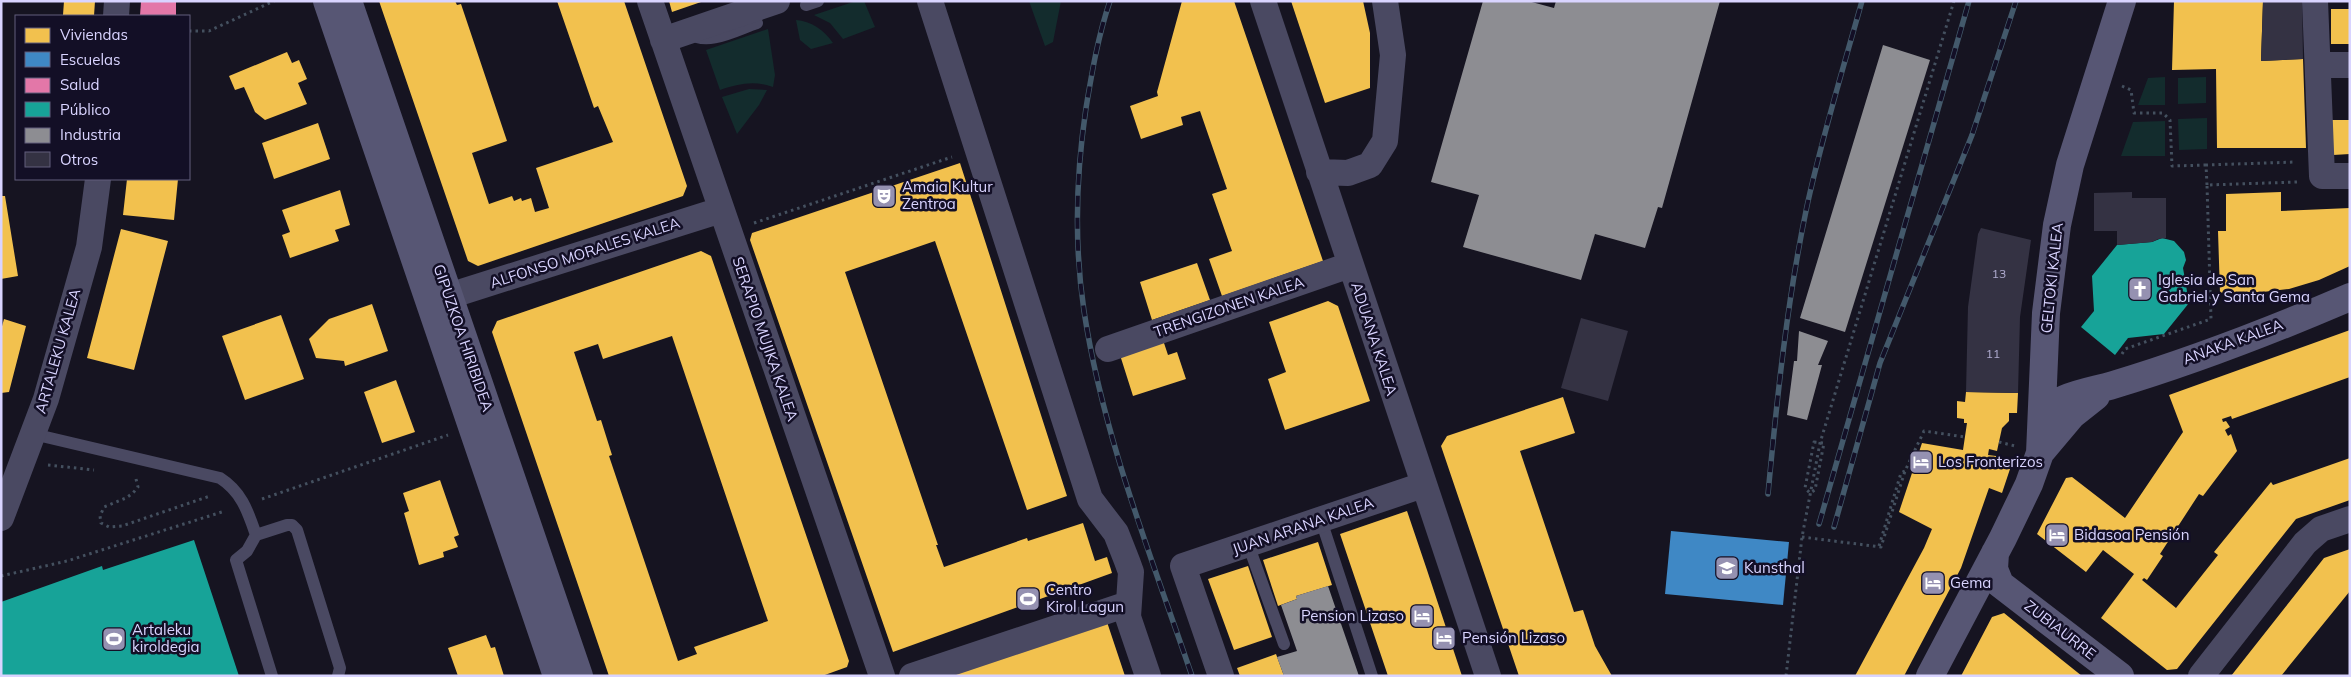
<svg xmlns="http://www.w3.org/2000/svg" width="2351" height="677" font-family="Mulish,sans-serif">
<rect width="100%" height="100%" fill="#161421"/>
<path fill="#132c2d" d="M856,1H864L875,27L843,39L830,23L814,15Z
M1029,1H1061L1053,42L1045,46Z
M796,20C811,21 824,30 833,43L811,49L800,40Z
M768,29L775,75L773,87C754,80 738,84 720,90L706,50Z
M2165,77V105H2138L2148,78Z
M2206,77V103L2178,104V78Z
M749,89L767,90L759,105L737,134L722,97Z
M2207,118V149L2179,150L2178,119Z
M2165,121V156H2121L2133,122Z"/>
<path fill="#f2c14e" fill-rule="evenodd" d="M64,1H95L94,16L63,15Z
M379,1H455L457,5L461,4L507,141L472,153L489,204L512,196L514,201L521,198L522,201L531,198L535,212L549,208L536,168L613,142L598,106L594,108L557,1H624L687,186L683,196L478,266L468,261Z
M669,1H701V2L672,12Z
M1182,1H1234L1323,261L1222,296L1209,259L1232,251L1212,194L1227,189L1200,111L1181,117L1183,125L1141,139L1130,106L1158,96L1157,92Z
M1291,1H1363L1370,33V88L1325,103Z
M2174,1H2263L2261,61L2303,59L2306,148H2217L2216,69L2172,70Z
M2331,9H2350V44H2331Z
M287,52L292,63L299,60L307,79L298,83L307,104L265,120L255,112L244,87L235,90L229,76Z
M2332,120H2350V154L2333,155Z
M318,123L330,159L274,179L262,143Z
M960,163L1067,496L1027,510L935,241L845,272L938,545H936L944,567L1027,538L1028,541L1083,523L1095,561L1107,557L1112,573L893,652L750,240L752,233Z
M127,179H178L174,220L123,215Z
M340,190L350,225L335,230L339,241L290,258L282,235L290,232L282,210Z
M2281,192V211L2350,208V266L2319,280L2289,289L2254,293H2220L2218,231H2226V194Z
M1,196H5L18,276L1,279Z
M121,229L168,241L134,370L87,358Z
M701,251L711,256L849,661L847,667L822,676H609L492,332L497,321ZM672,336L768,621L694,647L697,654L678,661L609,456L612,455L601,420L597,421L574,352L598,344L603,359Z
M1197,263L1210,300L1152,320L1140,282Z
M1328,301L1338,306L1370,401L1285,430L1268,379L1286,372L1269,322Z
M372,304L388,351L345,366L344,361L316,358L309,339L329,319Z
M281,315L304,379L245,400L222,336Z
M4,319L26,326L9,392L1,393V330Z
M2350,330V377L2232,419L2231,416L2222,419L2223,422L2226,421L2230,427L2225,430L2228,436L2231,434L2237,451L2203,496L2199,494L2160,554L2163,556L2147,580L2144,578L2142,580L2176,608L2218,555L2214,552L2271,482L2273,485L2350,458V500L2296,519L2177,669L2167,670L2101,618L2134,574L2103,550L2086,572L2037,534L2066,478L2072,477L2125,518L2183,432L2169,395Z
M1163,340L1168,355L1177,352L1186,379L1133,396L1120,355Z
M396,380L415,432L382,443L364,392Z
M1966,392L2018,393L2017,413H2009V421L2002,428L1997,451L1989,449L1988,455L1996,456L1998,460L1997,464L2010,469L2002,493L1989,488L1961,568L1904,676H1855L1924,548L1932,529L1899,512L1922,443L1963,450L1967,423H1964V419L1957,418V401L1965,402Z
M1563,397L1575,433L1520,451L1574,612L1583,610L1595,646L1612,676H1519L1441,446L1447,436Z
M440,480L459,535L454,537L458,547L443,552L444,557L419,565L404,513L409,511L403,493Z
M1407,511L1427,570L1462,676H1388L1340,534Z
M1318,542L1332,585L1296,596L1297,599L1278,606L1263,560Z
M2350,549V591L2281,676H2231L2324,558Z
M1248,566L1272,637L1234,650L1208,579Z
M2004,613L2062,660L2082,676H1961L1992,617Z
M1105,616L1125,676H935Z
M486,635L491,648L495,647L504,676H458L448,648Z
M1276,654L1284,676H1240L1237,668Z"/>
<path fill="#3f88c5" d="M1671,531L1789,542L1783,605L1665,594Z"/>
<path fill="#e377a8" d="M141,1H176V16H140Z"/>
<path fill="#17a398" d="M2162,238L2174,241L2184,252L2186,260L2183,268L2189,303L2164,334L2128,338L2115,355L2081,327L2094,311L2092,276L2117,245L2152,242Z
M194,540L239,676H1V602L102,566L103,570Z"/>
<path fill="#8d8d92" d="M1483,1H1528L1554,8L1556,1H1720L1662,208L1658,207L1645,248L1595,234L1581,280L1463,247L1479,195L1431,182Z
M1883,45L1930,60L1845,332L1800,318Z
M1799,331L1828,341L1818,365H1822L1807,420L1787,415L1794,361H1797Z
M1328,586L1359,676H1284L1277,657L1297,651L1281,605L1297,599L1296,596Z"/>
<path fill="#343243" d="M2263,1H2302L2303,59L2261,61Z
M2132,192V198H2166V238L2158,239L2152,242L2117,245V231H2094V193Z
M1981,228L2031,240L2020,317L2018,393L1966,392L1968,307L1978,234Z
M1581,318L1628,331L1608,401L1561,388Z"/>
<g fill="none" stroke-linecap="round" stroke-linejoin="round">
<path stroke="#44505f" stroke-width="3" stroke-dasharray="2.5 4" stroke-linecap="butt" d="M189,31H209L274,1
M2122,86L2131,90L2134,113H2163L2170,120L2172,166L2206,165
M2207,185L2206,165L2296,162
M754,223L952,157
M2122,354L2125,349L2211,319L2207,185L2297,182
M1814,442L1824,443L1815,490L1810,493L1805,488Z
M1999,442L2015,446
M48,465L94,470
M136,479L138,487L133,493L126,498L104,507L100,516L101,523L109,527L122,526L210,496
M262,499L448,435
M1802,537L1881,547L1905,471L1924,431L1965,437
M1879,546L1901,473L1905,471
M1,576L67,561L225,511
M1786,676L1802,537L1820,443L1954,1"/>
<path stroke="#4a4962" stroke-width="12" d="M806,5L818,1
M690,33C707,47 738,29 757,23
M33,434L220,478C242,492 248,512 256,535
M1321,520L1372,676
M1248,544L1284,644
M272,676L236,560L247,551L256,535L287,525H292L297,530L340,668L338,676"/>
<path stroke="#4a4962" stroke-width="26" d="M650,1L882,676
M930,1L1090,499L1116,533L1127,561L1131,572L1128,617L1148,676
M1263,1L1488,676
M2315,1L2322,176H2350
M116,16L117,1
M663,40L777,1
M2318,65H2350
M1319,172L1348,173L1370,165L1385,141L1393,55L1385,1
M449,296L721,210
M1108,349L1350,265
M1,518L46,399L89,247L98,179
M912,676L1128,604
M1221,676L1183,566L1423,485
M2201,676L2305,543L2321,529L2350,519"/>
<path stroke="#575674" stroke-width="28" d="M327,1L557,676
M348,1L579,676
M2042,418C2054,395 2091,392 2113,385C2193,361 2273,330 2350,297
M2040,453L2072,415L2096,396
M1995,553L1994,569L2000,584L2120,676
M1930,676L2003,538L2029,484L2040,453L2046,313L2057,225L2070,165L2122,1"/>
<g stroke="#43596b" stroke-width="5.5">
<path id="rail" d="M1110,1C1098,36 1092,72 1086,108C1076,175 1074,244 1084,311C1103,436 1151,556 1192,676
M1768,494C1777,398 1787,301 1807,206C1822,137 1843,69 1862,1
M1819,524L1969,1
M1834,527L1880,363L1972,135L2016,1"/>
</g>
<use href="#rail" stroke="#130f26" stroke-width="4" stroke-dasharray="11" stroke-linecap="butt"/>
</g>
<defs>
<g id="theatre-square" transform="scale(1.25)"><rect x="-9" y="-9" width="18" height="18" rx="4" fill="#9591b1" stroke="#130f26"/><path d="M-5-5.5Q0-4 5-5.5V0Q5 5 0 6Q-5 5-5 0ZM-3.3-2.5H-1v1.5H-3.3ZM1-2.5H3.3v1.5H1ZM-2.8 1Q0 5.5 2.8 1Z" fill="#fff"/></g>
<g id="church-square" transform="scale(1.25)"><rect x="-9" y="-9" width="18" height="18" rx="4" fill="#9591b1" stroke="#130f26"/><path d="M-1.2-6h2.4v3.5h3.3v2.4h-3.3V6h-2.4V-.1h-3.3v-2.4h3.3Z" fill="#fff"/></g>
<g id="hotel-square" transform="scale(1.25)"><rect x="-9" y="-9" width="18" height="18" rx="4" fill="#9591b1" stroke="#130f26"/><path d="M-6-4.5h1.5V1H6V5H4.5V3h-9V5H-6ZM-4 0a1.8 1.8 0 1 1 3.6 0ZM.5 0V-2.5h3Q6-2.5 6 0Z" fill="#fff"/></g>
<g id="school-square" transform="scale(1.25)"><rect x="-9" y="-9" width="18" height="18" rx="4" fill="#9591b1" stroke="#130f26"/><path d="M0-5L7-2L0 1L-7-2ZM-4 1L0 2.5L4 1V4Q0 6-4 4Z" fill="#fff"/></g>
<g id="stadium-square" transform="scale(1.25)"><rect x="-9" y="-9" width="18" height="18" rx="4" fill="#9591b1" stroke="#130f26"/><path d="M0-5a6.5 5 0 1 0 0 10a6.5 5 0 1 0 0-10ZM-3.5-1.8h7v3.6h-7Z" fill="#fff"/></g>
</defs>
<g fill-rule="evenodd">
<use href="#theatre-square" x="884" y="196"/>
<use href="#church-square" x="2140" y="289"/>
<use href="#hotel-square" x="1921" y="462"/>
<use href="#hotel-square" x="2057" y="535"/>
<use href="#school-square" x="1727" y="568"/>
<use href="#hotel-square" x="1933" y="583"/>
<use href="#stadium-square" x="1028" y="599"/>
<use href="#hotel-square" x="1422" y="616"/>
<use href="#hotel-square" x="1444" y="638"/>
<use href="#stadium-square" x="114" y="639"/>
</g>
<g text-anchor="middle" stroke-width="5" stroke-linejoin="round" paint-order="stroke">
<g font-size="12" fill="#b0acd0">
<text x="1999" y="278">13</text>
<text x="1993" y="358">11</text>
</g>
<g font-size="15" fill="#d9d4ff" stroke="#130f26" text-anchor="start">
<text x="902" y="192">Amaia Kultur<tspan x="902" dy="17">Zentroa</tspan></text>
<text x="2158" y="285">Iglesia de San<tspan x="2158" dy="17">Gabriel y Santa Gema</tspan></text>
<text x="1938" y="467">Los Fronterizos</text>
<text x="2074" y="540">Bidasoa Pensión</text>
<text x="1744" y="573">Kunsthal</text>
<text x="1950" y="588">Gema</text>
<text x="1046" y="595">Centro<tspan x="1046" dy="17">Kirol Lagun</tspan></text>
<text x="1404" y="621" text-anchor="end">Pension Lizaso</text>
<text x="132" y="635">Artaleku<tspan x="132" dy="17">kiroldegia</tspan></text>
<text x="1462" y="643">Pensión Lizaso</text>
</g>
<g font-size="15" fill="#d9d4ff" stroke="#130f26">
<text transform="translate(585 253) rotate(-18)" y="5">ALFONSO MORALES KALEA</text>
<text transform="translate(2052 278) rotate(-84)" y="5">GELTOKI KALEA</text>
<text transform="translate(1229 307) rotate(-19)" y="5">TRENGIZONEN KALEA</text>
<text transform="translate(463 338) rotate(71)" y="5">GIPUZKOA HIRIBIDEA</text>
<text transform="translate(765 339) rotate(71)" y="5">SERAPIO MUJIKA KALEA</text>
<text transform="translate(1374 339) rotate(72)" y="5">ADUANA KALEA</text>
<text transform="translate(2233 342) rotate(-20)" y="5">ANAKA KALEA</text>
<text transform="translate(58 351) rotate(-74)" y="5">ARTALEKU KALEA</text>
<text transform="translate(1303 526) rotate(-19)" y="5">JUAN ARANA KALEA</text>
<text transform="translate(2060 630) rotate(38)" y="5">ZUBIAURRE</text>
</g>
</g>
<rect width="2351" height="677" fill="none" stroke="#d9d4ff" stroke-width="5"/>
<rect x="15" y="15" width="175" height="165" fill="#130f26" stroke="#625e7d"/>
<rect x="25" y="28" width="25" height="15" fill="#f2c14e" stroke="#625e7d"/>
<text x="60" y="40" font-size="15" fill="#d9d4ff">Viviendas</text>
<rect x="25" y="52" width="25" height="15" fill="#3f88c5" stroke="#625e7d"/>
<text x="60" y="65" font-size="15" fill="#d9d4ff">Escuelas</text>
<rect x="25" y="78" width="25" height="15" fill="#e377a8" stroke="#625e7d"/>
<text x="60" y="90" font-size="15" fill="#d9d4ff">Salud</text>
<rect x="25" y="102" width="25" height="15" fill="#17a398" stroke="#625e7d"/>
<text x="60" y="115" font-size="15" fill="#d9d4ff">Público</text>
<rect x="25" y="128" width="25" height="15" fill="#8d8d92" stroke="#625e7d"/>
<text x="60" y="140" font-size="15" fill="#d9d4ff">Industria</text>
<rect x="25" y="152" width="25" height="15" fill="#343243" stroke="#625e7d"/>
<text x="60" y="165" font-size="15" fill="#d9d4ff">Otros</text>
</svg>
